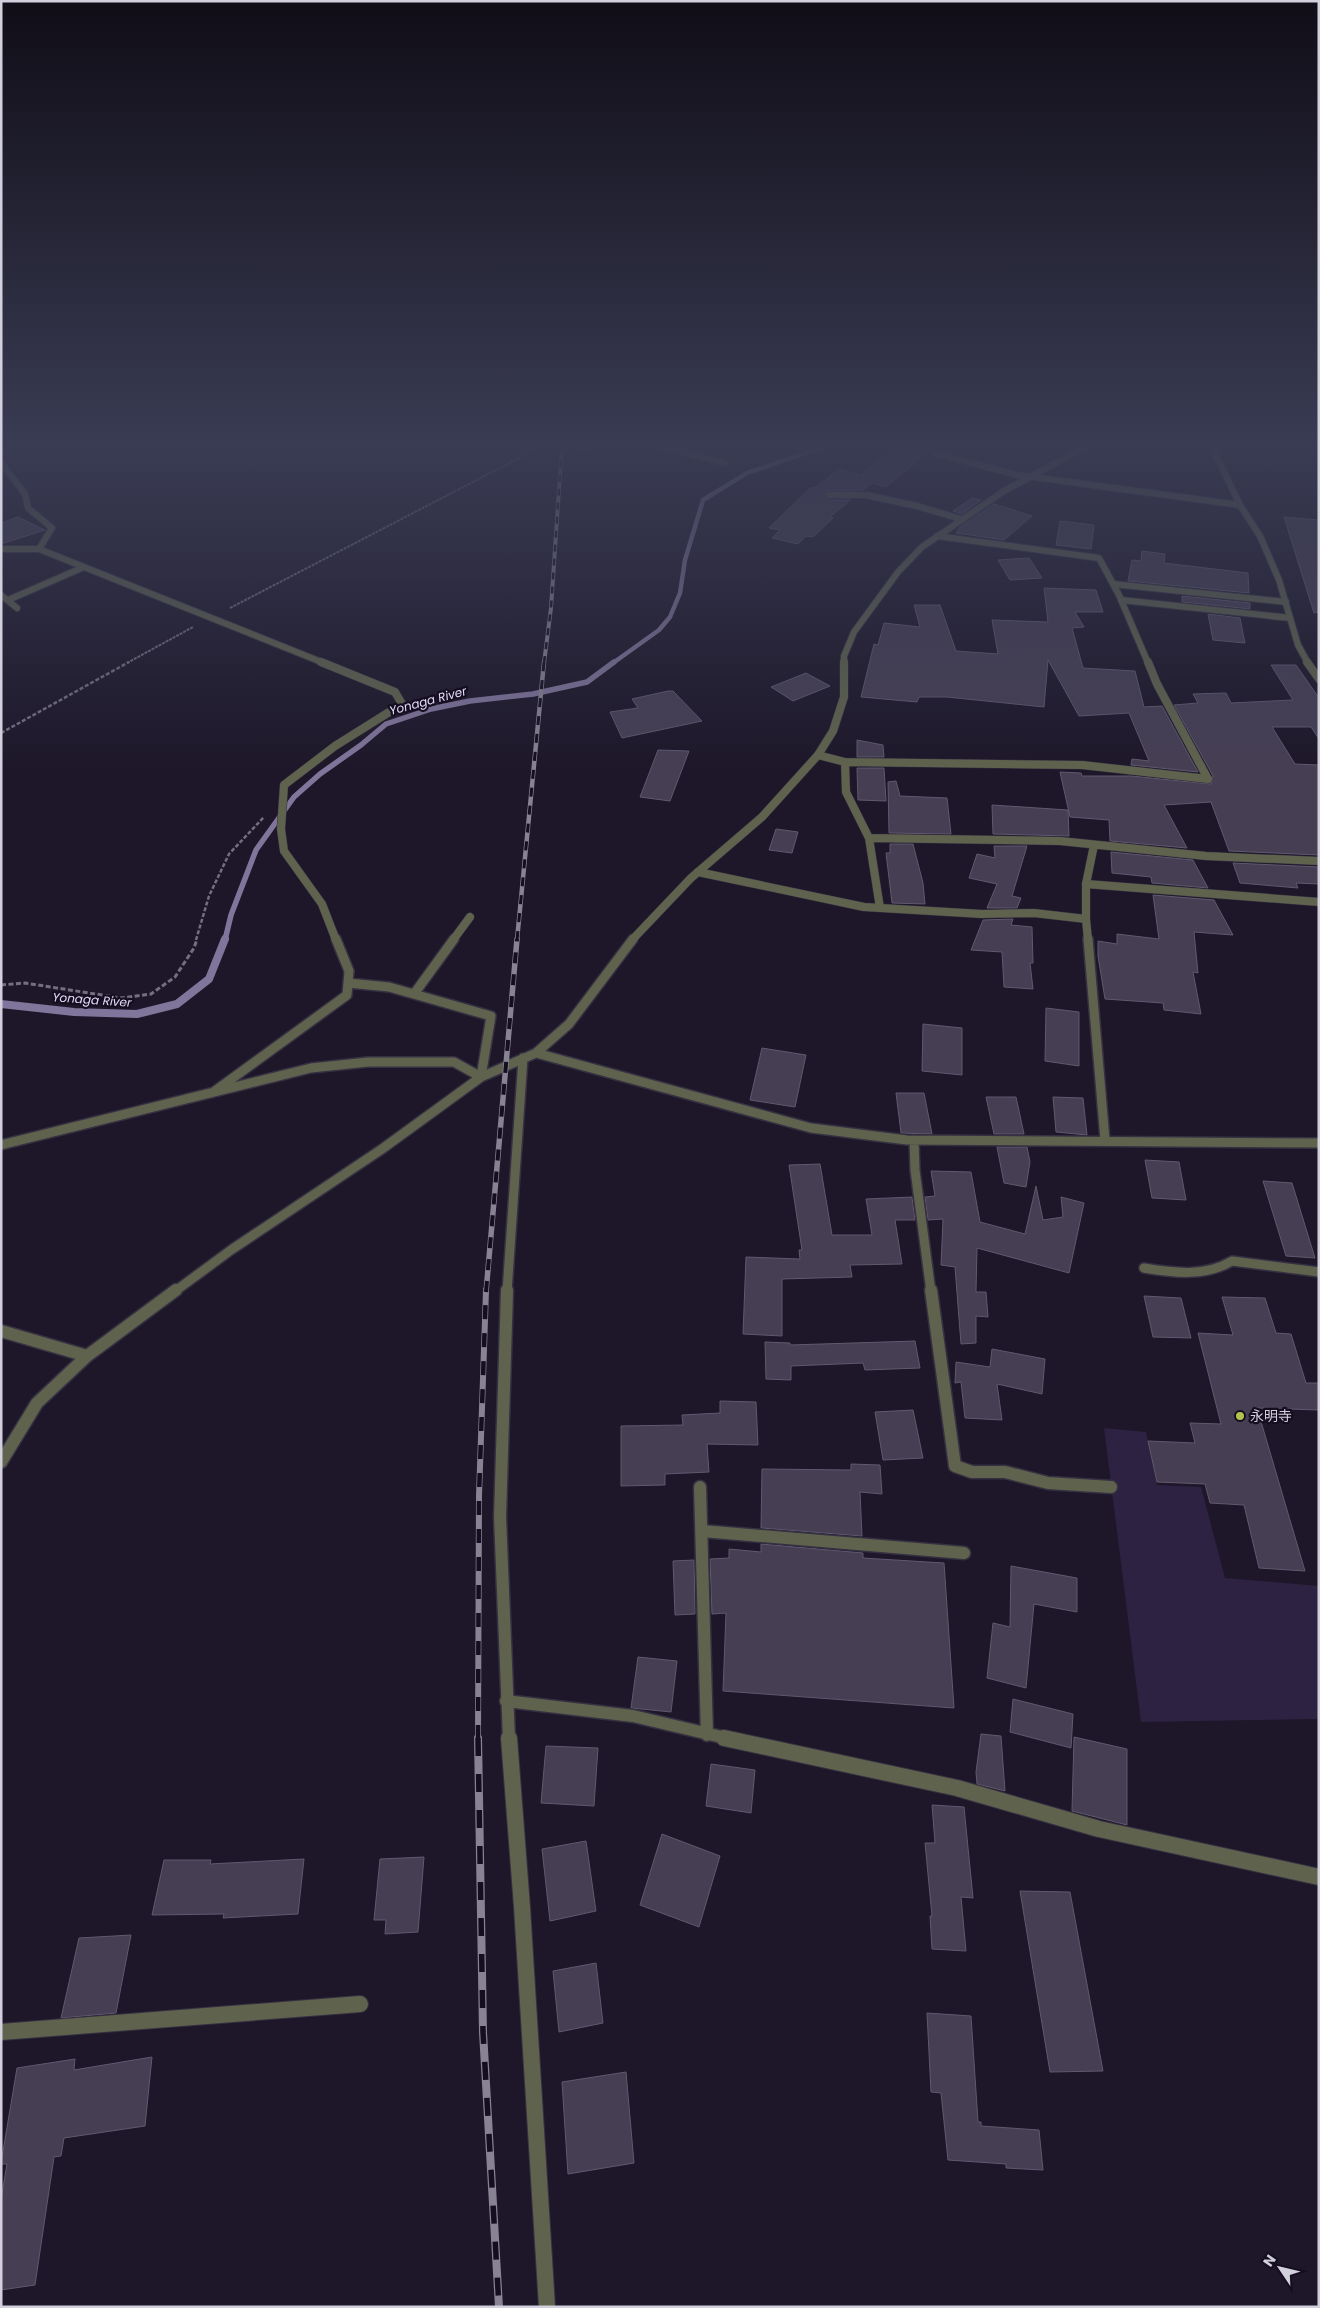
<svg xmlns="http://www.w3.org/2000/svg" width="1320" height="2308" font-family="Poppins,'Noto Sans JP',sans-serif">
<rect width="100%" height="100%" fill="#1d1729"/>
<path fill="#2d2242" d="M1104,1428L1146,1432L1157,1485L1201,1487L1225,1578L1319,1586V1719L1141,1722Z"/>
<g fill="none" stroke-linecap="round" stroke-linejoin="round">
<path stroke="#80759a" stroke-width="4.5" d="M613,663L659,630L670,617L680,593L685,560L703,500L747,473L829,445"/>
<path stroke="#80759a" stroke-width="5.5" d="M225,940L231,915L256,850L294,797L320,774L361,745L386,724L431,709L470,701L533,694L587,682L614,662"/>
<path stroke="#80759a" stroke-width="8" d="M1,1004L74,1012L137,1014L177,1004L209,979L225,939"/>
</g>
<path fill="#463f54" stroke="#60596f" d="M897,445H935L886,487L872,483L863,490L826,491L824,495L827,500H850L830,517L833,518L813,537L806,536L798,544L772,538L780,530L769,528L811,487L814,488L840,469L861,475Z
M972,498L981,500L962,514L953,511Z
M994,504L1032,516L1004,540L956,533L960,527Z
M18,517L45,530L1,544V523Z
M1284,517L1319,520V612L1314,613Z
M1060,521L1094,525L1091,549L1056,545Z
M1142,551L1165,554L1164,563L1248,573L1249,593L1128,581L1132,560L1141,561Z
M1029,558L1042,578L1010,580L998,560Z
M1044,588L1096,590L1103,612H1075L1084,627L1072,628L1083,668L1135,671L1144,707L1162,706L1198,772L1131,765L1132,759L1149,761L1129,713L1079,716L1048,660L1044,707L947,697H919L917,702L861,697L874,644L878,645L884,623L920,627L914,605H940L956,651L998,654L992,620L1048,622Z
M1182,596L1250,603V609L1182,602Z
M1208,614L1240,618L1245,643L1213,640Z
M1271,665H1296L1319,698V739L1311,727H1272L1295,764L1319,765V855L1229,851L1211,802L1164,805L1187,848L1110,841L1109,820L1070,817L1060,772L1081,773L1082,776H1131L1211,784L1213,776L1174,705L1198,703L1193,694L1226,693L1231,703L1293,700Z
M806,673L830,686L793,701L771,687Z
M668,691H673L702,721L622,738L610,712L638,708L632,699Z
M857,740L883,745L884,757H857Z
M658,750L689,751L670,801L640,797Z
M857,768H884L886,801L858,800Z
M896,781L900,796L947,798L951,834L889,833L888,782Z
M992,805L1068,810L1069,836L993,834Z
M776,829L798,832L792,853L769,850Z
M890,844H913L923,883L925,904L892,903L886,853H890Z
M994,846H1027L1012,896L1021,898L1017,908H987L997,884L969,878L977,854L995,858Z
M1111,852L1193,860L1208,888L1152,883L1151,877L1112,873Z
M1233,863L1319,867V884L1296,883L1298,888L1240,883Z
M1153,895L1214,900L1233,935L1194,932L1198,973L1193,972L1201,1014L1164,1010L1163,1003L1105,999L1098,956V941L1117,944V934L1159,939Z
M1013,919L1011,925L1032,927L1033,963H1030L1033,989L1004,987L1002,952L971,950L983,920Z
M1046,1008L1079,1012V1066L1045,1061Z
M923,1024L962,1028V1075L922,1071Z
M762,1048L806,1055L795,1107L750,1100Z
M896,1093H924L932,1134L901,1133Z
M986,1097H1016L1024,1134H994Z
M1053,1097L1083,1098L1087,1135L1056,1132Z
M997,1147H1027L1030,1162L1026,1187L1004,1183Z
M1145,1160L1179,1162L1186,1200L1152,1198Z
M820,1164L832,1235H872L866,1199L912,1197L915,1220H895L902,1264L850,1265L852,1277L782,1279V1336L743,1334L746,1257L800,1259L799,1250H802L789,1165Z
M931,1171L971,1172L980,1222L1025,1234L1036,1186L1043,1220L1063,1217L1061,1197L1084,1203L1069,1273L977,1248L976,1292H986L988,1317L976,1316V1343L961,1344L955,1267L941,1265L943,1219L928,1220L925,1197L935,1196Z
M1263,1181L1292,1183L1315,1258L1286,1256Z
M1144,1296L1181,1298L1191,1338L1153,1337Z
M1222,1297L1265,1298L1276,1333L1291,1334L1306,1383H1319V1410L1257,1408L1305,1571L1259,1568L1244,1505L1210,1503L1205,1484L1157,1482L1148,1441L1195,1443L1190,1423L1221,1424L1198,1333L1233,1335Z
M915,1341L920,1368L865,1370L863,1363L791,1366V1380L766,1379L765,1342L790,1343V1345Z
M992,1349L1045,1359L1042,1394L997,1384L1002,1420L965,1418L961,1382L955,1383L956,1362L990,1367Z
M720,1401L756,1402L758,1445L707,1444L709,1472L665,1474V1485L621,1486V1426L683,1425L682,1415L720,1413Z
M913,1410L923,1458L883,1460L875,1412Z
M851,1464L880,1465L882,1494L860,1492L862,1536L761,1528L762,1469L851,1470Z
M761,1544L863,1553V1558L944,1563L954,1708L723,1691L726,1613L712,1614L710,1559L729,1558V1549L761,1552Z
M694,1560L695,1614L675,1615L673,1561Z
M1011,1566L1077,1578V1612L1034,1604L1026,1688L987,1678L993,1623L1010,1627Z
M638,1657L677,1661L671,1712L631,1708Z
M1013,1699L1073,1714L1071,1748L1010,1732Z
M981,1734L1001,1736L1005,1791L977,1784L976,1772Z
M1074,1737L1127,1749V1825L1072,1811Z
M546,1746L598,1748L594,1806L541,1803Z
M711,1764L755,1770L751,1813L706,1806Z
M932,1805L964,1807L973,1898L961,1897L966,1951L932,1949L930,1916H932L925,1843H935Z
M662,1834L720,1856L699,1927L640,1905Z
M586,1841L596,1911L550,1921L542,1849Z
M424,1857L418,1932L385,1934L386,1920H374L380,1859Z
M304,1859L298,1914L223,1918L224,1914L152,1915L164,1860H211L210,1864Z
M1020,1891L1070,1892L1103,2071L1050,2072Z
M131,1935L116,2013L61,2018L79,1938Z
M596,1963L603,2023L559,2032L553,1971Z
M927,2013L971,2016L978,2122H981V2126L1039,2130L1043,2170L1006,2168V2164L948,2160L941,2093L931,2092Z
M152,2057L145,2126L64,2138L61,2156L54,2157L35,2285L1,2290V2200L7,2164H1V2163L17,2068L75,2059L74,2070Z
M626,2072L634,2163L568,2174L562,2082Z"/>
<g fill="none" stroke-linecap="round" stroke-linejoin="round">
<g stroke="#363142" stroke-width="8">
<path id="service-far3" d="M937,536L1099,558L1119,595L1148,663
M1113,584L1286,602"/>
</g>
<g stroke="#363142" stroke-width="9">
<path id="service-far2" d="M1148,662L1157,684L1208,779
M818,755L845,762L1082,765L1208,779
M845,762L846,792L869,838L880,908
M869,838L1060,841L1206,856L1319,861
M698,872L864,907L982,914L1034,913L1086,919V884L1094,845
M1086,919L1088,940"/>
</g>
<g stroke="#363142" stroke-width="12">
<path id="service-far1" d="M1088,939L1105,1140
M1144,1268C1174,1273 1205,1277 1232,1261L1319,1272"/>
</g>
<g stroke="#363142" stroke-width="18">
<path id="service" d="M1,2032L360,2004"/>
</g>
<g stroke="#363142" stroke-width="8">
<path id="minor-far4" d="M657,445L725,463
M1211,445L1240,505L1260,536L1279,580L1298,645L1308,663
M1,453L3,450
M934,453L1018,475L1240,505
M1,462L25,494L28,508L52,528L39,549
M829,495H866L917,506L961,519
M1,549H39L324,663
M1,595L17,608
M8,600L84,567
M1121,600L1290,618
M844,663V656L854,632L898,572L922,547L1004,491L1089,445"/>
</g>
<g stroke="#363142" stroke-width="9">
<path id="minor-far3" d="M321,662L395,692L402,704L335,746L284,785L281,829L284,851L322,904L336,940
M1307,662L1319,679
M1086,884L1319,902
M453,940L470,917
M632,940L691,878L762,817L818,755L833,731L844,697V662"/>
</g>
<g stroke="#363142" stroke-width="12">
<path id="minor-far2" d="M348,983L389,987L491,1016L481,1077
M414,994L454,939
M536,1053L811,1128L907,1140L1319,1143
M215,1091L347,995L349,971L336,939
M914,1140L915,1170L931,1292
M1,1145L311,1068L368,1062H454L481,1077
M174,1292L231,1250L382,1149L481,1077L536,1053L569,1024L633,939
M507,1292L523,1058"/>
</g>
<g stroke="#363142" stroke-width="15">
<path id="minor-far1" d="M507,1290L500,1517L509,1739
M931,1290L955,1466L972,1472H1005L1048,1483L1111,1487
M1,1331L87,1356
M1,1462L37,1403L87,1356L176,1290
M700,1487L707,1735
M702,1531L964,1553
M506,1701L633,1716L730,1739"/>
</g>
<g stroke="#363142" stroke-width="18">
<path id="minor" d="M509,1738L522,1907L547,2307
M724,1738L957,1788L1099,1829L1319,1877"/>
</g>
<path stroke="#746f7f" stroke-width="2" stroke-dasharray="3 1" stroke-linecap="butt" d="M568,445L584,450L599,445
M522,457L540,445
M230,608L521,457L525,448L515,445
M127,663L193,627"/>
<path stroke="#746f7f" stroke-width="2.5" stroke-dasharray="4 2" stroke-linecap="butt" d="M1,733L129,662
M196,940L209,896L229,854L264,817"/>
<path stroke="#746f7f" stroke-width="3" stroke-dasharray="5 2.5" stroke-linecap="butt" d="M1,985L25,983L121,998L151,994L175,977L194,948L197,939"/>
<use href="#service-far3" stroke="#5f634d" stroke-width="6"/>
<use href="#service-far2" stroke="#5f634d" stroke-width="8"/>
<use href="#service-far1" stroke="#5f634d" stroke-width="9"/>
<use href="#service" stroke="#5f634d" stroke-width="16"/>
<use href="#minor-far4" stroke="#5f634d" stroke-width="6"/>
<use href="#minor-far3" stroke="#5f634d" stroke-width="8"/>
<use href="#minor-far2" stroke="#5f634d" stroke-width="9"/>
<use href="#minor-far1" stroke="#5f634d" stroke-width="12"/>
<use href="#minor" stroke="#5f634d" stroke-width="16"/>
<g stroke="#878392" stroke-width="4">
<path id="rail-far4" d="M544,663L551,608L562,445"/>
</g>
<g stroke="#878392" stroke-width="4.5">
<path id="rail-far3" d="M517,940L544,662"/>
</g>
<g stroke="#878392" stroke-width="5.5">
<path id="rail-far2" d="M486,1292L517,939"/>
</g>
<g stroke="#878392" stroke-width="6">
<path id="rail-far1" d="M478,1739L479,1496L486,1290"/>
</g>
<g stroke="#878392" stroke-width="8">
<path id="rail" d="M478,1738L483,2032L499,2307"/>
</g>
<use href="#rail-far4" stroke="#140e20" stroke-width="2.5" stroke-dasharray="7" stroke-linecap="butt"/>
<use href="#rail-far3" stroke="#140e20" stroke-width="3" stroke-dasharray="9" stroke-linecap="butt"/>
<use href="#rail-far2" stroke="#140e20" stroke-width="4" stroke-dasharray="11" stroke-linecap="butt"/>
<use href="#rail-far1" stroke="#140e20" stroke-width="4.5" stroke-dasharray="14" stroke-linecap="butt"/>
<use href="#rail" stroke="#140e20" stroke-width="5.5" stroke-dasharray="18" stroke-linecap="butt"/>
</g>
<linearGradient id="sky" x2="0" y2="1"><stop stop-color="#100d17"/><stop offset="0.58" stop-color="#3a3c54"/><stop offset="1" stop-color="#3a3c54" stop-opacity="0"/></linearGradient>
<rect width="1320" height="769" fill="url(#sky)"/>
<circle fill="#b2c34c" stroke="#140e20" stroke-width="2" cx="1240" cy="1416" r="5"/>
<g text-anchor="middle" stroke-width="4.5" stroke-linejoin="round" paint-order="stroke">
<g font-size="12" font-style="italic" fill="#e3dbf9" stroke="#140e20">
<text transform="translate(428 701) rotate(-15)" y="4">Yonaga River</text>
<text transform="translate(92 1000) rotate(4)" y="4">Yonaga River</text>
</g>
<g font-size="14" fill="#d3d0dd" stroke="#140e20" text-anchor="start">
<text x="1250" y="1421">永明寺</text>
</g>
</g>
<rect width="1320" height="2308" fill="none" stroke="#d3d0dd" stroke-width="5"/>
<g transform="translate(1280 2268) rotate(305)" stroke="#140e20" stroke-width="4" paint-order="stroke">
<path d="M0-4L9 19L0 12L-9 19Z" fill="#d3d0dd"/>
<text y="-8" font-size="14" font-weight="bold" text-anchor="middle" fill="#d3d0dd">N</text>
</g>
</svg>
